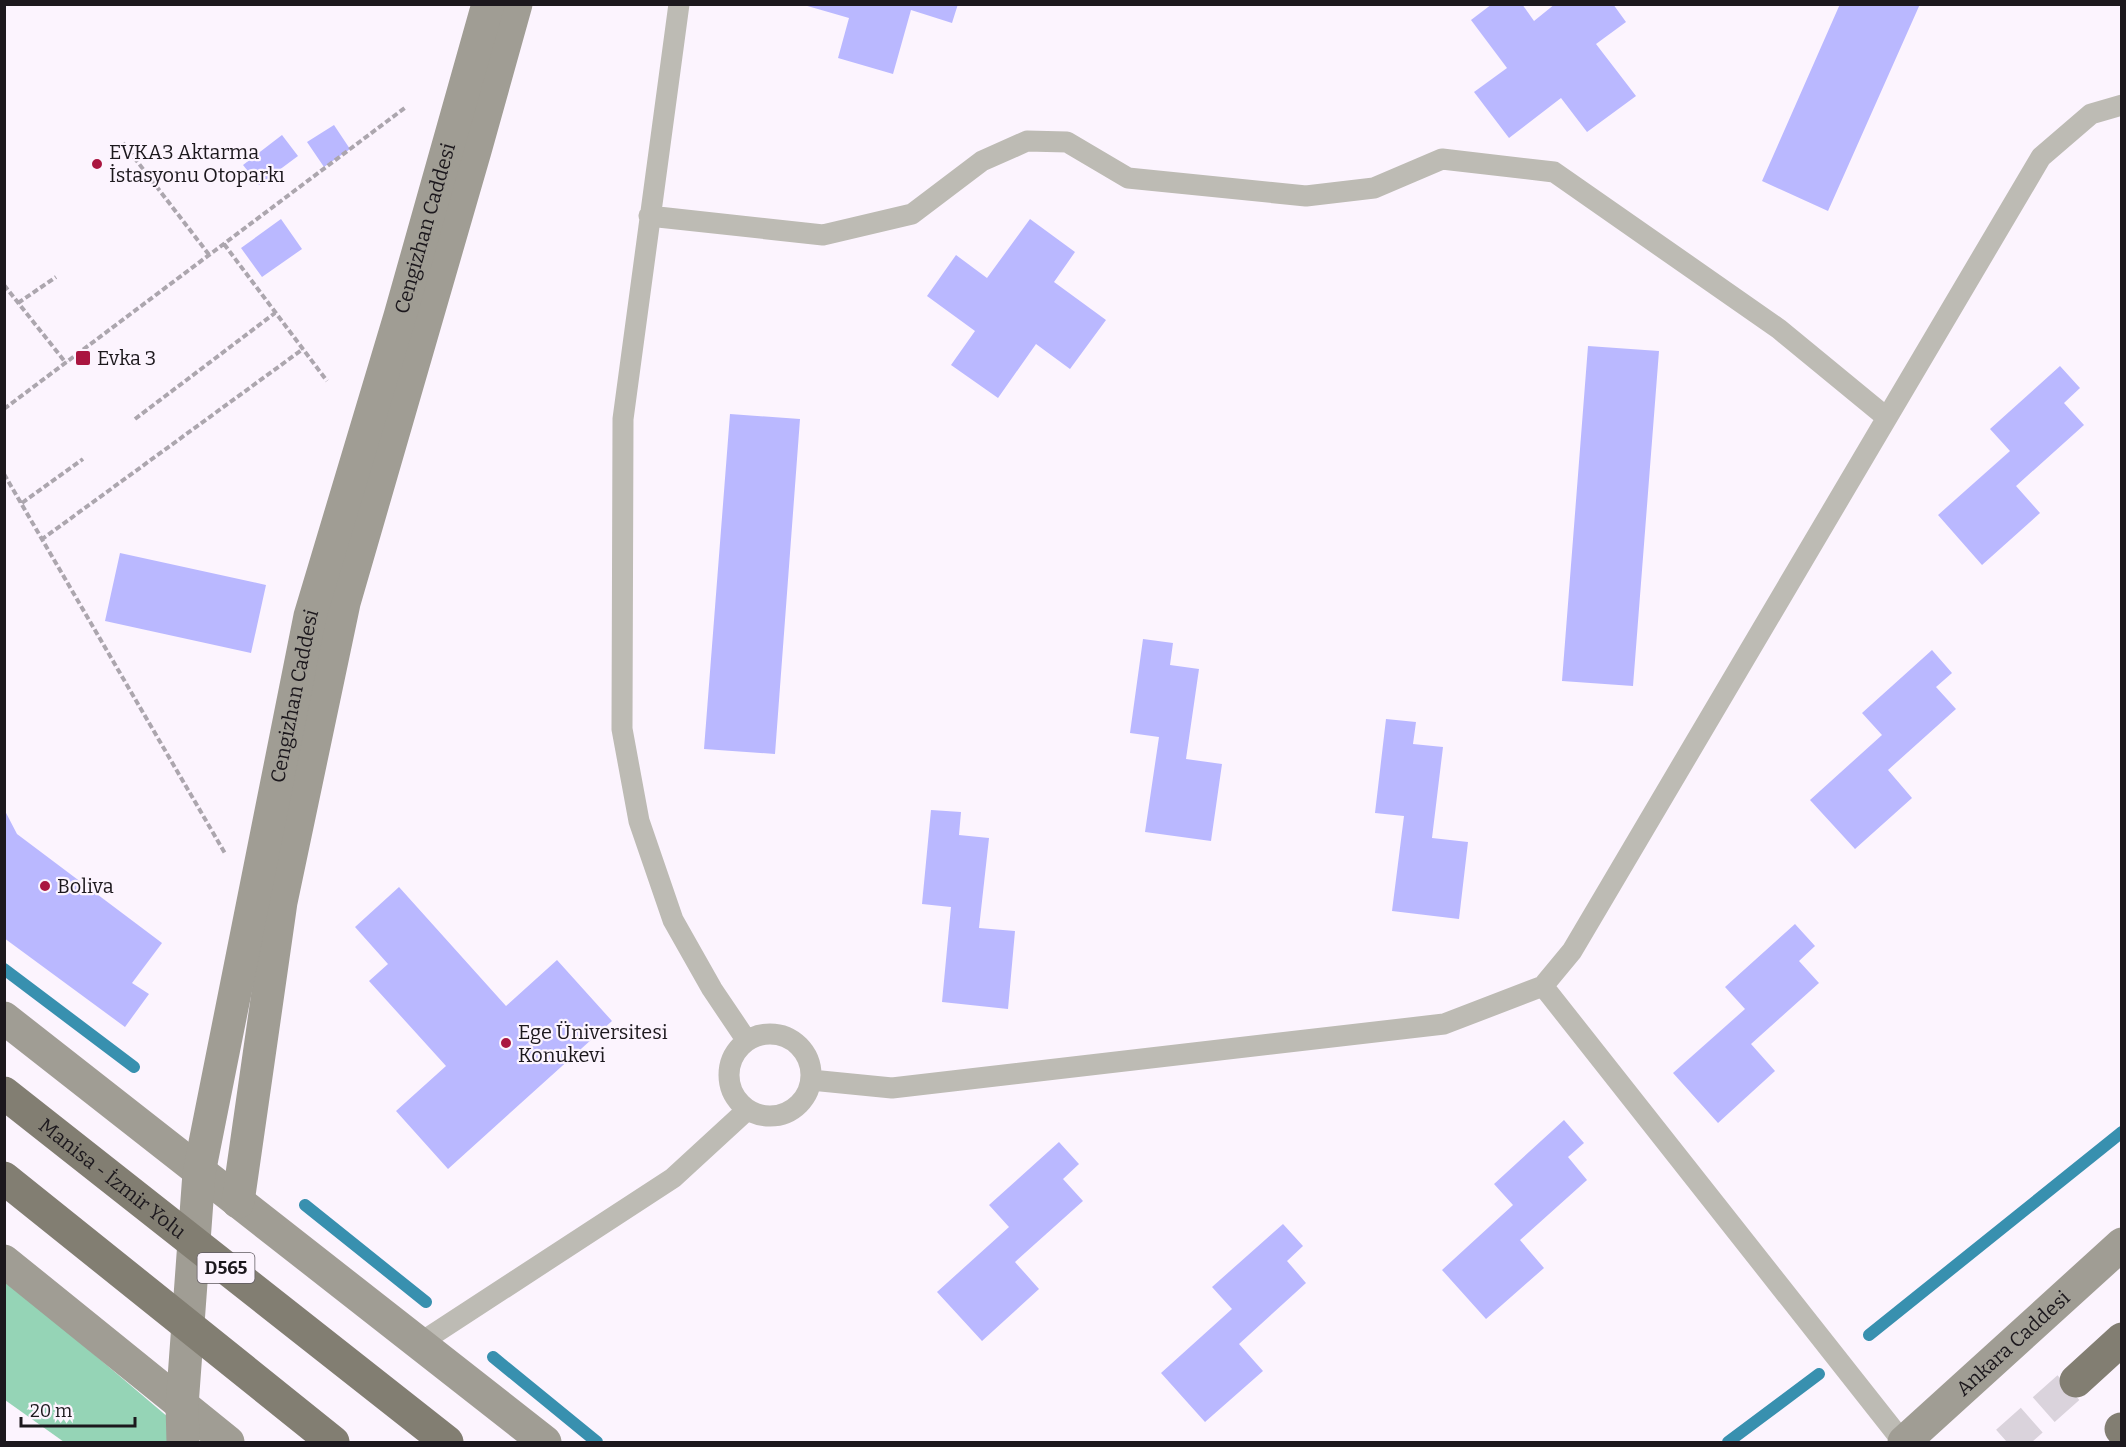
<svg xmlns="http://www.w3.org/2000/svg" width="2126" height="1447" font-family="Bitter,serif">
<rect width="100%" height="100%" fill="#fcf4fe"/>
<path fill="#95d4b6" d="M4,1278L175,1423L168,1442H64L5,1400Z"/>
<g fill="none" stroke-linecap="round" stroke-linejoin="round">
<path stroke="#3890af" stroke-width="12" d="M4,969L134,1067
M305,1205L426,1302
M1869,1335L2122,1132
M493,1357L597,1442
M1728,1442L1819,1374"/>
</g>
<path fill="#bab8ff" d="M958,4L952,23L911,10L893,74L838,58L849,18L804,5Z
M1492,4H1522L1534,21L1555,4H1613L1626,22L1596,44L1636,96L1587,132L1561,98L1509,138L1474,92L1507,68L1471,20Z
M1840,4H1920L1828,211L1762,181Z
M334,125L350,149L324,167L307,142Z
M282,135L298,156L259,185L243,165Z
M281,219L302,249L262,277L241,248Z
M1030,219L1075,252L1054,282L1106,320L1070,369L1036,344L998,398L951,365L975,331L927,296L956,255L987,278Z
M1588,346L1659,351L1633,686L1562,681Z
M2060,366L2080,388L2064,403L2084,425L2016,486L2040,513L1982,565L1938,515L2010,451L1990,429Z
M730,414L800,419L775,754L704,749Z
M120,553L266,585L251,653L105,621Z
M1143,639L1173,643L1170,665L1199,669L1186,759L1222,764L1211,841L1145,832L1159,737L1130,733Z
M1932,650L1952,673L1936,687L1956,709L1888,770L1912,798L1855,849L1810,800L1882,735L1862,713Z
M1386,719L1416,722L1413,744L1443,747L1432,838L1468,842L1459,919L1392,911L1404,816L1375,813Z
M4,809L17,834L162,943L132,983L149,994L125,1027L4,938Z
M931,810L961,812L959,835L989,838L979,928L1015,931L1008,1009L942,1002L951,907L922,904Z
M399,887L506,1006L557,960L612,1021L448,1169L396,1111L446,1066L369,981L388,964L355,927Z
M1795,924L1815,946L1799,961L1819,983L1751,1044L1775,1071L1718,1123L1673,1073L1745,1009L1725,987Z
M1564,1120L1584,1143L1568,1157L1587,1180L1520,1240L1544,1268L1486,1319L1442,1270L1513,1205L1494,1184Z
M1059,1142L1079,1164L1063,1179L1083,1201L1015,1262L1039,1289L982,1341L937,1292L1009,1227L989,1205Z
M1283,1224L1303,1246L1287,1261L1306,1283L1239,1344L1263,1371L1205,1422L1161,1373L1232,1309L1212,1287Z"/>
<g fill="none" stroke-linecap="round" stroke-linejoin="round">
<path stroke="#dad3dc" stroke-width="33" stroke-dasharray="33 16" stroke-linecap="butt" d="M2007,1442L2076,1381"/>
<path stroke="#aca6ae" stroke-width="4" stroke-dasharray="6 3" stroke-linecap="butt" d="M123,143L210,256
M224,244L327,381
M4,285L66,363
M18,303L56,277
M4,409L406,107
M135,419L275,313
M4,474L226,855
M22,503L83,459
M41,540L303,349"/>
<path stroke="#bdbbb4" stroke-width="21" d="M679,4L623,419L622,729L639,821L673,920L712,989L747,1041
M649,216L823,235L912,214L982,161L1027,141L1067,142L1128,178L1306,196L1374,188L1442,159L1554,172L1779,329L1886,417
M1543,986L1903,1442
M729 1075a41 41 0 1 1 82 0a41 41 0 1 1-82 0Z
M811,1080L892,1088L1444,1024L1543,986L1572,951L2041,157L2091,114L2122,105
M420,1343L673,1178L747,1110"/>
<g stroke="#a09d94" stroke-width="33">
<path d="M4,1018L545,1442"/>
<path d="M238,1202L281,902L344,603L475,151L516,4"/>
<path d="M4,1261L228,1442"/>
<path id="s1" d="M183,1442L182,1406L199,1173L310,616L400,316L488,4"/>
<path id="s2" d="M1904,1442L2122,1244"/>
</g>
<path stroke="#827e72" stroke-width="33" d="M2076,1381L2122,1339
M2121,1429H2122"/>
<g stroke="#827e72" stroke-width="33">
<path id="s3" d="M4,1093L447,1442"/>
<path d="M4,1178L333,1442"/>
</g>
</g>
<g fill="#aa1540" stroke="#fcf4fe" stroke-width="2">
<circle cx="97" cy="164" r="6"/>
<rect x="75" y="350" width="16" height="16" rx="3"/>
<circle cx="45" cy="886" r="6"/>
<circle cx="506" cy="1043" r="6"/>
</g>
<g text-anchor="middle" stroke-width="4.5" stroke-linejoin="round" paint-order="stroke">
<rect fill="#fcf4fe" stroke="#5f5a60" stroke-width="1.5" x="197.5" y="1253" width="57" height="30" rx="4.5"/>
<g font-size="18" font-weight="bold" fill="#1c181d">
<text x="226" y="1274">D565</text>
</g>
<g font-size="20" fill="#1c181d" stroke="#fcf4fe" text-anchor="start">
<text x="109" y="159">EVKA3 Aktarma<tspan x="109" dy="23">İstasyonu Otoparkı</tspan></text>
<text x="97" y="365">Evka 3</text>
<text x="57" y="893">Boliva</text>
<text x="518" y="1039">Ege Üniversitesi<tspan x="518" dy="23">Konukevi</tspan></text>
</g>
<g font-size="20" fill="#1c181d" stroke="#fcf4fe">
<text dy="7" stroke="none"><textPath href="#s1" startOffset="1242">Cengizhan Caddesi</textPath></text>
<text dy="7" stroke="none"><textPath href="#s1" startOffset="756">Cengizhan Caddesi</textPath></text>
<text dy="7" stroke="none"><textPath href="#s3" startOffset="138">Manisa - İzmir Yolu</textPath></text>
<text dy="7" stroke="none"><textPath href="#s2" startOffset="147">Ankara Caddesi</textPath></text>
</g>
</g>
<rect width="2126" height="1447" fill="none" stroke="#1c181d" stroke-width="12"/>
<path d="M21 1417v9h114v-9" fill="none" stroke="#1c181d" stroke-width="3"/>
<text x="30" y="1417" font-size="18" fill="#1c181d" stroke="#fcf4fe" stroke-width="4.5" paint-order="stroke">20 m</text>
</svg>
